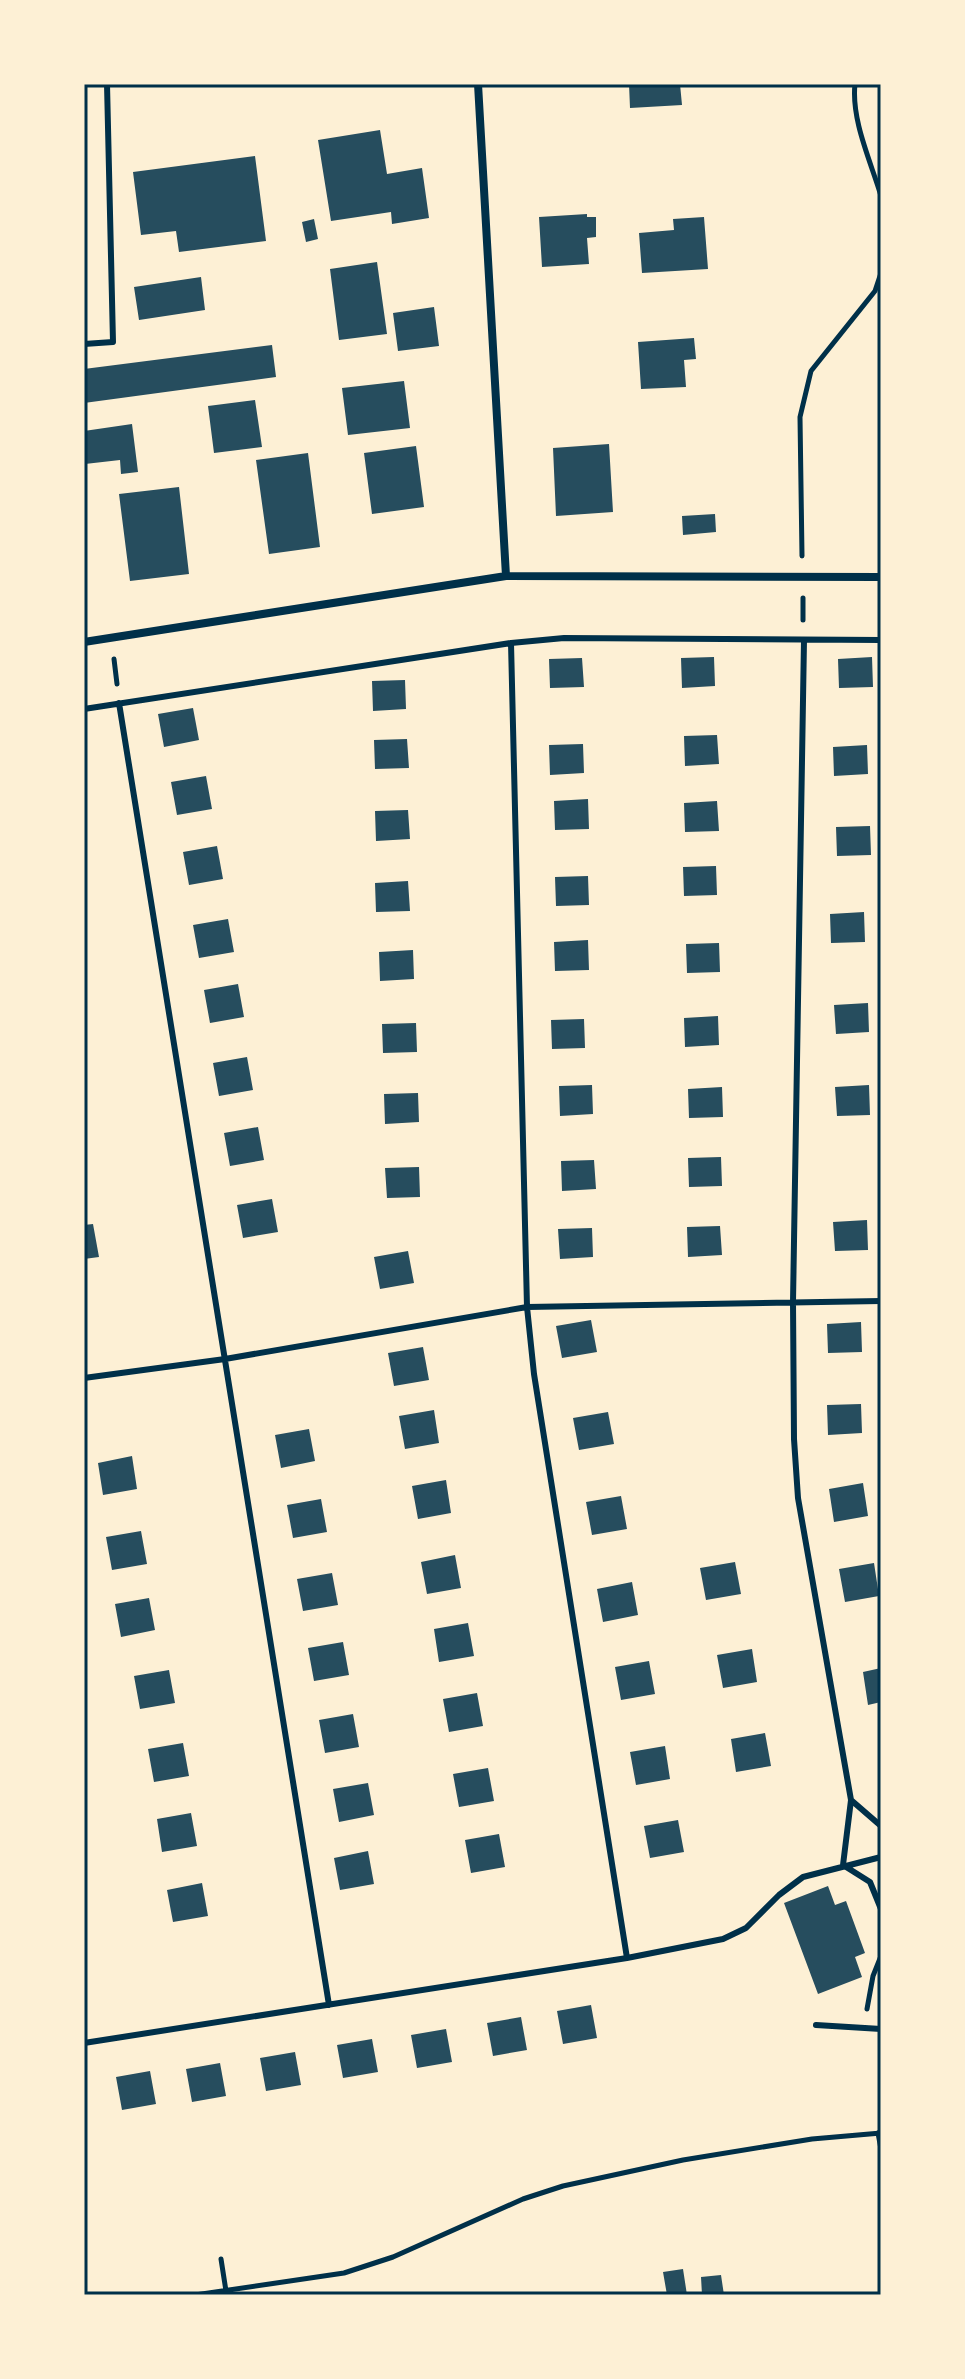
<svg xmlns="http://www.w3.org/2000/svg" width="965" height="2379" font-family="'DM Sans',sans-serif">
<rect width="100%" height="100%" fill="#fdf0d5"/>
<path fill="#264d5e" d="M629,84H680L682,105L630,108Z
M380,130L387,174L422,168L429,218L392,224L391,212L331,221L318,140Z
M255,156L266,241L179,252L176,231L141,235L133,172Z
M587,214V217H596V237L587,238L589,264L542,267L539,217Z
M704,217L708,269L642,273L639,233L674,230L673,219Z
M314,219L318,239L306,242L302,222Z
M377,262L387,334L339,340L330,269Z
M201,277L205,310L139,320L134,287Z
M434,307L439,346L398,351L393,313Z
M694,338L696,359L684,360L686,387L641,389L638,342Z
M272,345L276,377L84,403V369Z
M404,381L410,428L348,435L342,388Z
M255,400L262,447L214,453L208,406Z
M132,424L138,472L121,474L120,460L85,464L84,431Z
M609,444L613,512L556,516L553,448Z
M416,446L424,507L372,514L364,453Z
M308,453L320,547L269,554L256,460Z
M179,487L189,574L130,581L119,494Z
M715,514L716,532L683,535L682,516Z
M714,657L715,686L682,688L681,658Z
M872,657L873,687L839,688L838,659Z
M582,658L584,687L550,688L549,659Z
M405,680L406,709L373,711L372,681Z
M193,708L199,740L164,747L158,714Z
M717,735L719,764L685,766L684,736Z
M407,739L409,768L375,769L374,740Z
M583,744L584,773L550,775L549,745Z
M867,745L868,774L834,776L833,747Z
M206,776L212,809L177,815L171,782Z
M588,799L589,829L555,830L554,801Z
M717,801L719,831L685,832L684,803Z
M408,810L410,839L376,841L375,811Z
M870,826L871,855L837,856L836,827Z
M217,846L223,879L189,885L183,852Z
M716,866L717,895L684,896L683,867Z
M588,876L589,905L556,906L555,877Z
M408,881L410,911L376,912L375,883Z
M864,912L865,942L831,943L830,914Z
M228,919L234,952L199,958L193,925Z
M588,940L589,970L555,971L554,942Z
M719,943L720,972L687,973L686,944Z
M413,950L414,979L380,981L379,952Z
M238,984L244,1017L210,1023L204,990Z
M868,1003L869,1032L836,1034L834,1005Z
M718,1016L719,1045L685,1047L684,1018Z
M584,1019L585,1048L552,1049L551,1020Z
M416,1023L417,1052L383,1053L382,1024Z
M247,1057L253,1090L219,1096L213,1063Z
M592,1085L593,1114L560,1116L559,1086Z
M869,1085L870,1115L837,1116L835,1087Z
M722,1087L723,1117L689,1118L688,1089Z
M418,1093L419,1122L385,1124L384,1094Z
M258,1127L264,1160L230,1166L224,1133Z
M721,1157L722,1186L689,1187L688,1158Z
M594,1160L596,1189L562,1191L561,1161Z
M419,1167L420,1197L387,1198L385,1168Z
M272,1199L278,1232L243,1238L237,1205Z
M867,1220L868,1250L835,1251L833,1222Z
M93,1224L99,1257L84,1259V1225Z
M720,1226L722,1255L688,1257L687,1227Z
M592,1228L593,1257L560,1259L558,1229Z
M408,1251L414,1283L380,1289L374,1257Z
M591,1320L597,1352L562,1358L556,1326Z
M861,1322L862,1352L828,1353L827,1324Z
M423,1347L429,1380L394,1386L388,1353Z
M861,1404L862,1433L828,1435L827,1405Z
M434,1410L439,1443L405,1449L399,1416Z
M608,1412L614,1444L579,1450L573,1418Z
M309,1429L315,1461L281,1468L275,1435Z
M132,1456L137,1489L103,1495L98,1463Z
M446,1480L451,1513L418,1519L412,1486Z
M863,1483L868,1516L834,1522L829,1489Z
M621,1496L627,1529L592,1535L586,1502Z
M321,1499L327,1532L293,1538L287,1505Z
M141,1531L147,1564L112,1570L106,1537Z
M455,1555L461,1588L427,1594L421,1562Z
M735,1562L741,1594L706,1600L700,1568Z
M874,1563L879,1596L845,1602L839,1569Z
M332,1573L338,1605L303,1611L297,1579Z
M632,1582L638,1615L603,1622L597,1589Z
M149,1598L155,1630L121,1637L115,1604Z
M468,1623L474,1656L439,1662L434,1629Z
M343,1642L349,1675L314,1681L308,1648Z
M752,1649L757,1682L723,1688L717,1655Z
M649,1661L655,1694L621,1700L615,1667Z
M881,1668V1702L868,1705L863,1672Z
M169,1670L175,1703L140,1709L134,1676Z
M477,1693L483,1726L449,1732L443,1699Z
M353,1714L359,1747L325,1753L319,1720Z
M765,1733L771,1766L736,1772L731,1739Z
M183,1743L189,1776L154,1782L148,1749Z
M665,1746L670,1779L636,1785L630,1752Z
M488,1768L494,1801L459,1807L453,1774Z
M368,1783L374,1815L339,1822L333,1789Z
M191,1813L197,1846L162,1852L157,1819Z
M678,1820L684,1852L650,1858L644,1826Z
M499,1834L505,1867L471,1873L465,1840Z
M368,1851L374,1884L340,1890L334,1858Z
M202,1883L208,1916L173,1922L167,1890Z
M828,1886L835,1905L846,1901L865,1953L855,1957L862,1977L818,1994L784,1903Z
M591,2005L597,2038L563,2044L557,2011Z
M521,2017L527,2050L493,2056L487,2023Z
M446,2029L452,2062L417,2068L411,2035Z
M372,2039L378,2072L343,2078L337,2045Z
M295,2052L301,2085L266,2091L260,2058Z
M220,2063L226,2096L192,2102L186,2069Z
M150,2071L156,2104L122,2110L116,2077Z
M683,2269L687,2295H667L663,2272Z
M721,2275L724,2295H702L701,2277Z"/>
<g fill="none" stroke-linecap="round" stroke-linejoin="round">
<path stroke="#003049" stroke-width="5" d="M855,84C851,120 871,162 881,196
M802,556L800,417L811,371L875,291L881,273
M803,598V620
M114,659L117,684
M867,2009L873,1976L881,1956
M878,2133L881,2149
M221,2259L226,2291
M195,2295L344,2273L393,2257L523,2199L563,2186L683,2160L812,2139L881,2133"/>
<path stroke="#003049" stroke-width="6" d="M84,344L113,342L107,84
M804,640L793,1302L794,1439L798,1498L851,1800
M511,643L527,1307L534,1374L627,1958
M119,703L329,2005
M84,709L511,643L564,638L881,640
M84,1378L225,1359L527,1307L881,1301
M881,1826L851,1800L843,1865L870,1882L881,1909
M816,2025L881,2029
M84,2043L627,1958L723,1939L746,1928L779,1895L803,1877L881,1857"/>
<path stroke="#003049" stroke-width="8" d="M478,84L506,576
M84,642L506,576L881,577"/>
</g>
<rect width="965" height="2379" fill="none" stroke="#fdf0d5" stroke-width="172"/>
<rect x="86" y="86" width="793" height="2207" fill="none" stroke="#003049" stroke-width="3"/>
</svg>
